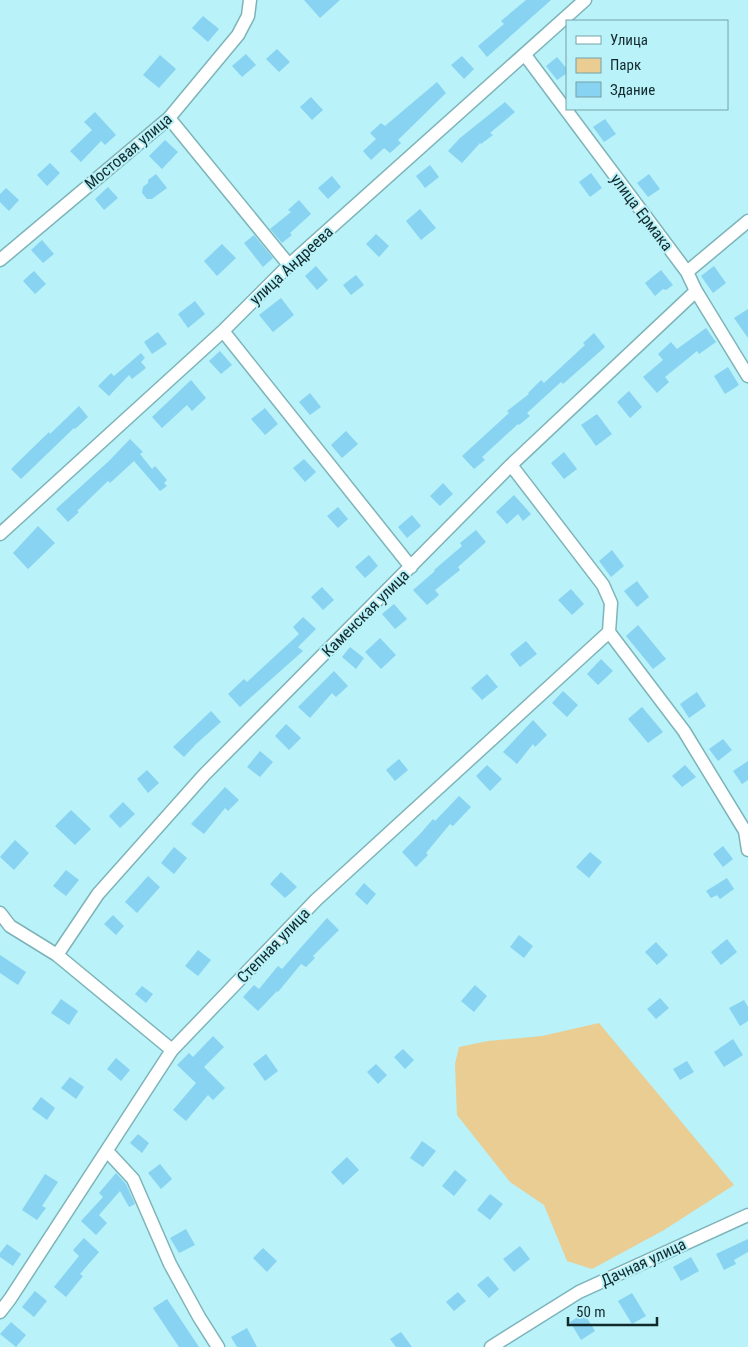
<svg xmlns="http://www.w3.org/2000/svg" width="748" height="1347" font-family="'Roboto Condensed',sans-serif">
<rect width="100%" height="100%" fill="#b9f2f8"/>
<path fill="#e9cd93" d="M599,1023L734,1185L664,1230L592,1269L567,1261L544,1205L510,1182L457,1115L455,1064L459,1047L488,1041L542,1036Z"/>
<path fill="#87d3f1" d="M304,0H340L320,18Z
M526,0H551L487,57L478,46L504,24L501,21Z
M203,16L219,29L208,42L192,28Z
M277,49L290,62L279,72L266,59Z
M246,54L256,65L242,77L232,66Z
M160,55L176,69L159,88L143,75Z
M462,56L474,69L464,79L451,65Z
M557,57L567,69V73L557,80L546,66Z
M437,82L446,93L398,140L401,143L390,153L384,148L371,160L363,151L376,139L370,133L381,123L385,126Z
M311,97L323,110L312,120L300,107Z
M505,102L515,112L490,133L493,135L481,144L480,143L462,163L448,151L460,138Z
M95,112L116,135L105,145L101,141L81,162L70,151L92,130L84,122Z
M605,119L616,134L604,142L593,127Z
M165,140L178,152L162,169L149,156Z
M50,163L60,173L47,186L37,175Z
M430,165L439,177L425,188L416,176Z
M591,173L602,188L590,197L579,182Z
M156,174L167,188L152,199H147L142,193L143,187L148,183V180Z
M649,174L660,189L648,197L637,183Z
M332,176L341,187L328,199L318,188Z
M108,187L118,198L104,210L95,199Z
M6,188L19,200L9,211L0,202V194Z
M299,200L311,214L290,233L292,235L282,243L270,229L291,212L288,210Z
M420,209L436,228L421,240L406,221Z
M376,234L389,246L379,257L366,244Z
M254,235L273,258L263,267L244,243Z
M42,240L54,254L43,263L31,250Z
M222,244L236,258L217,276L204,261Z
M316,266L328,280L317,290L305,276Z
M714,266L726,283L713,293L701,276Z
M661,270L673,285L666,290L663,289L655,296L645,283Z
M34,271L46,284L35,294L23,281Z
M356,275L364,285L351,295L343,285Z
M281,298L294,315L273,332L259,315Z
M195,301L205,314L188,328L178,314Z
M748,309V338L734,318Z
M706,328L716,342L699,354L697,351L665,377L669,382L657,393L643,377L663,360L658,354L671,342L677,349Z
M158,332L167,344L152,354L144,342Z
M594,333L605,347L563,384L561,382L527,413L530,416L519,425L518,424L482,457L485,460L474,469L462,456L509,413L507,411L529,394L528,393L541,380L544,383L585,345L583,343Z
M220,351L232,365L221,374L209,361Z
M141,353L145,358L141,362L146,368L132,379L129,375L109,396L98,386L111,373L114,376Z
M728,367L739,385L725,394L714,376Z
M191,380L206,398L192,411L187,405L162,428L152,417Z
M629,391L642,407L630,418L617,402Z
M310,393L321,407L310,415L299,402Z
M79,406L88,417L75,429L74,428L21,479L11,469L49,432L50,434Z
M265,408L278,424L265,435L251,419Z
M597,414L612,434L596,446L581,425Z
M346,431L358,444L342,458L331,445Z
M130,439L143,452L140,454L152,469L155,466L167,480L164,483L167,486L160,491L134,461L110,483L108,481L77,511L79,512L68,522L56,509L109,461Z
M564,452L577,469L564,479L551,463Z
M304,459L316,472L305,482L293,468Z
M443,483L453,494L440,506L430,496Z
M514,495L531,514L523,521L518,514L507,524L496,512Z
M338,507L348,519L338,528L327,516Z
M412,515L421,526L407,538L398,527Z
M38,526L55,543L28,569L13,553Z
M476,530L486,542L458,567L460,570L435,590L439,595L427,605L413,590L435,571L434,570L462,546L460,543Z
M612,550L624,566L611,577L599,561Z
M369,555L378,566L365,578L355,567Z
M637,581L649,597L637,607L624,591Z
M322,587L334,600L323,610L311,597Z
M571,589L584,604L572,615L558,600Z
M394,604L407,619L395,629L382,614Z
M303,617L316,629L298,647L303,651L240,707L228,694L244,679L247,682L299,634L293,627Z
M638,625L666,659L653,669L626,636Z
M380,638L396,655L381,669L365,652Z
M526,641L537,654L520,667L510,654Z
M350,647L364,658L356,669L342,657Z
M601,659L613,671L598,685L587,674Z
M334,671L348,686L336,697L332,693L310,718L298,707Z
M487,674L498,687L482,700L471,688Z
M563,691L578,705L567,717L552,703Z
M697,692L706,706L689,718L680,704Z
M642,707L663,732L648,743L628,719Z
M211,711L221,722L196,744L184,757L173,747Z
M533,720L547,735L535,747L533,744L517,764L503,752Z
M286,724L301,738L289,750L275,736Z
M723,739L732,750L718,761L709,749Z
M260,751L273,762L260,777L247,767Z
M399,759L408,770L395,781L386,770Z
M748,761V780L742,784L733,771Z
M487,765L502,779L490,791L476,776Z
M685,765L696,777L682,787L672,776Z
M147,770L159,783L148,793L137,779Z
M225,787L239,800L228,811L225,808L204,834L191,824Z
M459,796L471,807L453,826L450,824L426,853L428,855L416,867L402,852L420,834L433,819L435,821Z
M123,802L135,814L120,828L109,816Z
M71,810L91,829L75,845L55,826Z
M15,840L29,853L14,870L0,857Z
M723,846L733,859L723,867L713,854Z
M174,847L187,858L174,874L161,863Z
M590,852L602,862L589,878L576,867Z
M66,870L79,880L66,896L53,886Z
M281,872L297,887L285,898L270,884Z
M148,876L160,887L137,913L125,902Z
M727,878L734,889L720,899L717,895L711,898L706,891Z
M364,883L376,894L367,905L355,894Z
M113,915L124,926L116,935L104,924Z
M327,918L339,930L313,956L315,958L306,967L301,964L278,992L277,991L258,1011L243,997L254,985L259,989L278,966L282,969Z
M519,935L533,946L524,958L510,947Z
M727,939L737,952L721,965L711,952Z
M656,942L668,955L657,965L645,952Z
M198,950L211,960L198,976L185,966Z
M0,955L26,972L18,985L0,973Z
M475,985L487,996L474,1012L461,1001Z
M142,986L153,994L146,1003L135,994Z
M660,998L669,1008L656,1019L647,1009Z
M61,999L78,1011L69,1025L51,1013Z
M744,1000L748,1007V1021L740,1026L729,1008Z
M213,1036L224,1047L204,1067L225,1088L213,1100L208,1095L186,1121L173,1110L196,1083L177,1065L189,1053L193,1057Z
M733,1039L743,1055L724,1067L714,1052Z
M403,1049L414,1060L405,1069L394,1057Z
M266,1054L278,1071L265,1081L253,1064Z
M116,1058L130,1070L121,1081L107,1069Z
M687,1061L694,1072L680,1080L673,1069Z
M376,1064L387,1075L378,1084L367,1072Z
M70,1077L84,1087L76,1099L61,1088Z
M41,1097L55,1108L47,1120L32,1109Z
M138,1134L149,1143L142,1153L130,1143Z
M422,1141L436,1151L423,1167L410,1158Z
M347,1157L359,1170L343,1185L331,1172Z
M160,1164L172,1179L161,1189L148,1173Z
M455,1170L467,1180L454,1196L442,1186Z
M116,1173L126,1184L135,1204L129,1207L120,1191L99,1215L107,1223L96,1235L81,1221L103,1197L99,1193Z
M45,1174L58,1182L42,1206L46,1208L37,1220L22,1210Z
M490,1194L503,1204L490,1220L477,1210Z
M186,1229L195,1245L179,1253L170,1238Z
M84,1238L99,1252L80,1274L83,1276L66,1297L54,1287L79,1256L73,1250Z
M748,1239V1252L734,1260L736,1264L724,1270L716,1254Z
M7,1244L21,1254L13,1266L0,1257V1253Z
M520,1246L530,1259L514,1272L503,1259Z
M263,1248L277,1261L267,1272L253,1258Z
M691,1257L699,1271L681,1281L673,1267Z
M488,1276L499,1289L489,1298L477,1285Z
M35,1291L47,1301L34,1317L22,1307Z
M458,1292L466,1301L454,1311L446,1302Z
M632,1293L646,1316L632,1324L618,1301Z
M167,1299L199,1347H179L153,1308Z
M584,1313L595,1331L581,1340L570,1322Z
M11,1322L26,1335L16,1347L0,1334Z
M247,1328L257,1347H237L231,1337Z
M401,1332L412,1347H396L390,1339Z"/>
<g fill="none" stroke-linecap="round" stroke-linejoin="round">
<g stroke="#7db4ba" stroke-width="15">
<path id="minor" d="M525,55L687,272L696,291L748,376
M169,118L289,265
M0,260L169,118L238,35L248,16L250,0
M687,272L748,221
M223,331L411,567
M511,465L603,585L611,603L609,632L684,731L745,831L748,850
M0,534L223,331L289,265L585,0
M0,913L10,926L57,955L172,1050
M57,955L98,894L204,775L511,465L696,291
M107,1151L133,1179L170,1264L199,1317L218,1347
M0,1312L10,1299L172,1050L316,900L609,632
M491,1347L579,1292L748,1215"/>
</g>
<use href="#minor" stroke="#fff" stroke-width="12"/>
</g>
<g text-anchor="middle" stroke-width="4" stroke-linejoin="round" paint-order="stroke">
<g font-size="16" fill="#132a2d" stroke="#b9f2f8">
<text transform="translate(128 151) rotate(-40)" y="6">Мостовая улица</text>
<text transform="translate(642 212) rotate(53)" y="6">улица Ермака</text>
<text transform="translate(291 265) rotate(-43)" y="6">улица Андреева</text>
<text transform="translate(365 613) rotate(-45)" y="6">Каменская улица</text>
<text transform="translate(273 945) rotate(-46)" y="6">Степная улица</text>
<text transform="translate(643 1262) rotate(-25)" y="6">Дачная улица</text>
</g>
</g>
<rect x="566" y="20" width="162" height="90" fill="#b9f2f8" stroke="#77a2a7"/>
<rect x="576" y="36" width="25" height="8" fill="#ffffff" stroke="#77a2a7"/>
<text x="610" y="45" font-size="15" fill="#132a2d">Улица</text>
<rect x="576" y="58" width="25" height="15" fill="#e9cd93" stroke="#77a2a7"/>
<text x="610" y="70" font-size="15" fill="#132a2d">Парк</text>
<rect x="576" y="82" width="25" height="15" fill="#87d3f1" stroke="#77a2a7"/>
<text x="610" y="95" font-size="15" fill="#132a2d">Здание</text>
<path d="M568 1317v8h89v-8" fill="none" stroke="#132a2d" stroke-width="2.5"/>
<text x="576" y="1317" font-size="15" fill="#132a2d" stroke="#b9f2f8" stroke-width="4" paint-order="stroke">50 m</text>
</svg>
